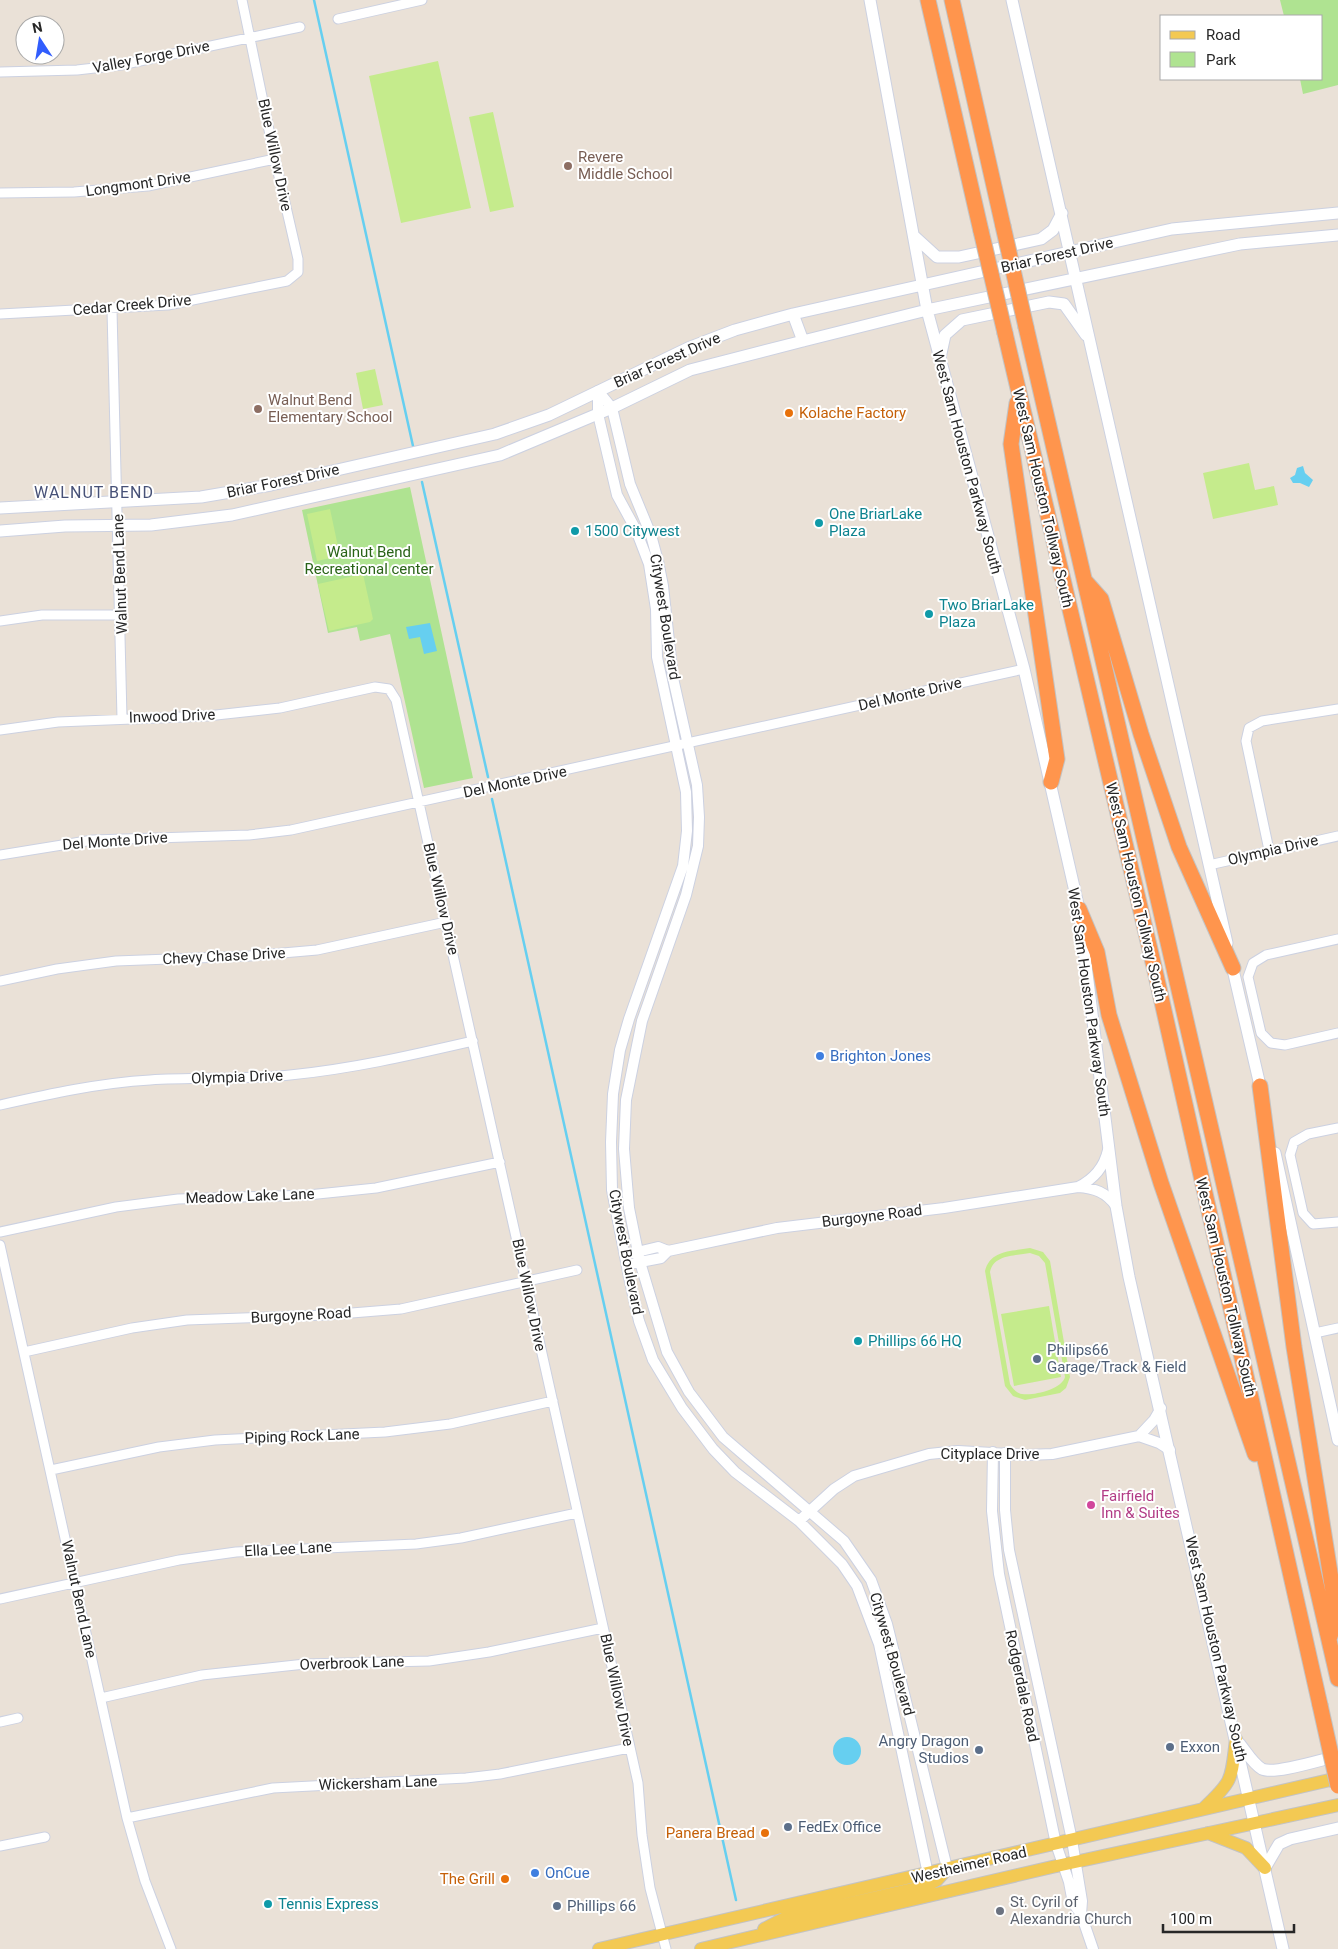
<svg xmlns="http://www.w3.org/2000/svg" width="1338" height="1949" font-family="Roboto,sans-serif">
<rect width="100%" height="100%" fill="#eae1d7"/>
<path fill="#afe391" d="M1280,0H1338V85L1303,94L1300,79H1322V16H1284Z
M410,487L473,778L424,788L390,634L360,641L357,627L328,633L302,510Z"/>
<path fill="#c5eb8c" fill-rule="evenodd" d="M438,61L471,208L401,223L369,76Z
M493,112L514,207L490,212L469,117Z
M375,369L383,405L363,409L356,373Z
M1249,463L1255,490L1274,486L1278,505L1213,519L1203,473Z
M330,509L340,556L317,561L307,514Z
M363,574L373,619L370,622L329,631L318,584Z
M1030,1248L1043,1252L1050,1261L1070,1377L1066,1388L1060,1393L1025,1400L1013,1396L1005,1386L985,1271C990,1250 1012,1251 1030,1248ZM1030,1253L1039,1256L1045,1263L1065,1377C1062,1389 1034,1396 1022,1394C1016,1393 1013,1389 1010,1384L990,1272C994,1254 1015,1256 1030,1253Z
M1049,1306L1061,1377L1014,1386L1001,1314Z"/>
<path fill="#66cff0" d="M1303,466L1305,473L1313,480L1309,487L1300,483H1293L1290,478L1295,475L1297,468Z
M430,623L437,651L424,654L420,637L409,639L406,627Z
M833 1751a14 14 0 1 1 28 0a14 14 0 1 1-28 0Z"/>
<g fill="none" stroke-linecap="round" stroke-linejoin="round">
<path stroke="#66cff0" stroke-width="2.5" d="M314,0L413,446
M422,482L488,777
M492,799L736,1900"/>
<g stroke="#ccd1e1" stroke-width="11">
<path id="minor" d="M338,19L422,0
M0,72L77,70L121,65L300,27
M0,193L74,192L148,186L275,159
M112,310L122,718
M0,314L168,305L287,281L298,272V259L275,159L242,0
M0,621L42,615H121
M0,730L58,722L207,716L280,708L375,687L389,689L396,700L638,1783L642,1835L650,1888L666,1949
M1269,850L1246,741L1249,728L1262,721L1338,709
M0,855L93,840L249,835L291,830L1024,669
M1209,865L1338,836
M1338,939L1266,955L1253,963L1248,977L1261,1033L1271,1043L1285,1045L1338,1033
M0,981L57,969L116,961L249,956L317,950L446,922
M0,1105C49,1094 99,1083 150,1080C196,1077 244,1080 290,1075C352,1069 412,1055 473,1041
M1338,1128L1308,1134L1294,1142L1290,1155L1303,1213L1313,1224L1338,1222
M0,1232L116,1207L178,1199L308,1195L376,1188L500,1162
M0,1245L127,1818L145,1881L171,1949
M1315,1333L1338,1328
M24,1352L132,1328L187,1320L327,1315L401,1309L577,1270
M51,1470L159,1447L215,1440L385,1432L450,1424L553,1401
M0,1599L179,1560L236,1552L416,1544L461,1538L577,1513
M101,1698L202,1675L305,1664L429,1661L489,1652L603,1628
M0,1722L18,1718
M127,1818L273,1788L466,1778L500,1774L629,1748
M0,1846L45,1837"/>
</g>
<g stroke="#ccd1e1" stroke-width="12">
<path id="tertiary" d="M598,391V414L617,495L636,530L649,564L656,609L657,657L686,792L687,831L683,866L629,1019L620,1050L613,1094L611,1142L612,1190L630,1282L639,1321L653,1360L682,1408L713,1449L735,1472L799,1521L842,1564L857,1586L879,1644L928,1874
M598,391L612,408L630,484L651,535L658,561L663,586L673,678L697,785L699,817L698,846L686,895L642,1021L626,1100L624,1149L629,1208L640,1262L667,1352L689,1392L723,1437L844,1541L871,1580L887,1624L947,1868
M1078,1187C1094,1179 1104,1168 1108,1150
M633,1253L658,1247L668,1251
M635,1263L661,1258L668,1251L777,1228L944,1208L1078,1187C1094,1188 1106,1192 1116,1206
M1139,1436L1154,1420L1161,1408
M993,1452L992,1511L999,1574L1056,1844L1069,1882L1073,1903L1081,1914L1093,1949
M1005,1453V1510L1009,1550L1072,1840L1082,1901L1081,1914
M799,1521L834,1489L854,1476L929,1454L958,1451L1026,1455L1052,1454L1139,1436L1159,1443L1170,1450"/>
</g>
<g stroke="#ccd1e1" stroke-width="13">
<path id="secondary" d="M870,0L927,310L1024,669L1079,909L1116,1206L1129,1277L1283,1949
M1012,0C1086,314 1155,629 1227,943
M914,236L937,257H959L1041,239L1053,230L1062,213
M793,314L803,341
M940,358L945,335L962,320L1049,302L1064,304L1086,335
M0,508L201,497L271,485L495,434L549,415L688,348L735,330L793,314L1172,229L1338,213
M0,531L65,526L151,525L232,515L500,455L612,408L690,370L803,341L927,310L1240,244L1338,235
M1231,961L1262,1094
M1275,1153L1338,1440
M1239,1743C1246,1751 1252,1763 1262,1769C1275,1775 1323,1759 1338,1756
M1265,1868L1279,1844L1290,1839L1338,1828"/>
</g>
<g stroke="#c3c3c3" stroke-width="14">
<path id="primary" d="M1204,1808C1234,1780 1231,1779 1236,1739
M1208,1833L1246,1848L1265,1868
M764,1929L785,1918L926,1886L937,1880L946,1870
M599,1949L1338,1778
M701,1949L1052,1867L1338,1805"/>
</g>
<g stroke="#c3c3c3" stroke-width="17">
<path id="motorway" d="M928,0L981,231
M952,0L1003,226
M1026,327L1338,1679
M1005,333L1156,975L1320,1705
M1017,403L1011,444L1057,759L1051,782
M1085,581L1101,599L1141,734L1179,847L1233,968
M1079,909L1097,952L1109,1015L1161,1183L1255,1454
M1260,1086L1294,1347L1337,1616L1329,1639"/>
</g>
<use href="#minor" stroke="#fff" stroke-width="9"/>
<use href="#tertiary" stroke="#fff" stroke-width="10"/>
<use href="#secondary" stroke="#fff" stroke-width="11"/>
<use href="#primary" stroke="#f3c953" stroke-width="12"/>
<use href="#motorway" stroke="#ff954d" stroke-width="15"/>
<g stroke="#c3c3c3" stroke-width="17" stroke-linecap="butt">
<path id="motorway-bridge" d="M1003,226L1026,327
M981,231L1005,333
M1320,1705L1338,1786"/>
</g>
<use href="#motorway-bridge" stroke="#ff954d" stroke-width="15"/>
</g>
<g fill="#8d6e63" stroke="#fff" stroke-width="2">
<circle cx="568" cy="166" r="5"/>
<circle cx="258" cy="409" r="5"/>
</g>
<g fill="#e8710a" stroke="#fff" stroke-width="2">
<circle cx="789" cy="413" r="5"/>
<circle cx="765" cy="1833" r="5"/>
<circle cx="505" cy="1879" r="5"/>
</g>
<g fill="#0f9aa8" stroke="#fff" stroke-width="2">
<circle cx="819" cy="523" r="5"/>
<circle cx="575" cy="531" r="5"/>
<circle cx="929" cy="614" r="5"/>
<circle cx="858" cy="1341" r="5"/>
<circle cx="268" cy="1904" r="5"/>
</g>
<g fill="#3f7fe0" stroke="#fff" stroke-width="2">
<circle cx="820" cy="1056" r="5"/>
<circle cx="535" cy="1873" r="5"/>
</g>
<g fill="#5c6f8a" stroke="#fff" stroke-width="2">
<circle cx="1037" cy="1359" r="5"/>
<circle cx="1170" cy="1747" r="5"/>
<circle cx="979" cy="1750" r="5"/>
<circle cx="788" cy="1827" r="5"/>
<circle cx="557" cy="1906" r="5"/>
</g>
<circle fill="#d1479c" stroke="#fff" stroke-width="2" cx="1091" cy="1505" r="5"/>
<circle fill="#6b7280" stroke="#fff" stroke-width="2" cx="1000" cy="1911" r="5"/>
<g text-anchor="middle" stroke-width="4" stroke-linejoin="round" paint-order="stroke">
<g font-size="15" fill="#272727" stroke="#fff">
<text transform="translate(151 57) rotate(-11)" y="5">Valley Forge Drive</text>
<text transform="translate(275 155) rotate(78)" y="5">Blue Willow Drive</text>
<text transform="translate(138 184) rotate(-8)" y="5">Longmont Drive</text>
<text transform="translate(1057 255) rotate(-13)" y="5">Briar Forest Drive</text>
<text transform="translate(132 305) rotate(-5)" y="5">Cedar Creek Drive</text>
<text transform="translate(667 360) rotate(-24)" y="5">Briar Forest Drive</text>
<text transform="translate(967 462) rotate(75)" y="5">West Sam Houston Parkway South</text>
<text transform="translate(283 481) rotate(-12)" y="5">Briar Forest Drive</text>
<text transform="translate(1043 498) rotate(77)" y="5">West Sam Houston Tollway South</text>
<text transform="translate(120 574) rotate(-92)" y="5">Walnut Bend Lane</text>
<text transform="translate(665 617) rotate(81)" y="5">Citywest Boulevard</text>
<text transform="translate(910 694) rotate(-13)" y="5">Del Monte Drive</text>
<text transform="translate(172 716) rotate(-2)" y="5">Inwood Drive</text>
<text transform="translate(515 782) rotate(-12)" y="5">Del Monte Drive</text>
<text transform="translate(115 841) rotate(-4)" y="5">Del Monte Drive</text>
<text transform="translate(1273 850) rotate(-13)" y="5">Olympia Drive</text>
<text transform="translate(1136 892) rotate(77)" y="5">West Sam Houston Tollway South</text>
<text transform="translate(441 899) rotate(77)" y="5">Blue Willow Drive</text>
<text transform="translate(224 956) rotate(-3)" y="5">Chevy Chase Drive</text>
<text transform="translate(1089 1002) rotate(82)" y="5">West Sam Houston Parkway South</text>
<text transform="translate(237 1077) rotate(-2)" y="5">Olympia Drive</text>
<text transform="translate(250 1196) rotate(-2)" y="5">Meadow Lake Lane</text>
<text transform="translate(872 1216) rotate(-7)" y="5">Burgoyne Road</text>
<text transform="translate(626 1252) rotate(79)" y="5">Citywest Boulevard</text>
<text transform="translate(1226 1287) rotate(77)" y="5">West Sam Houston Tollway South</text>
<text transform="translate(529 1295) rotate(78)" y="5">Blue Willow Drive</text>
<text transform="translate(301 1315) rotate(-3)" y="5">Burgoyne Road</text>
<text transform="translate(302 1436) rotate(-2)" y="5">Piping Rock Lane</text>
<text x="990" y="1459">Cityplace Drive</text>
<text transform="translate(288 1549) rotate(-3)" y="5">Ella Lee Lane</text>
<text transform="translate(79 1599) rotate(78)" y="5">Walnut Bend Lane</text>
<text transform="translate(1216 1649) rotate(77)" y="5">West Sam Houston Parkway South</text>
<text transform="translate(892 1654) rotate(74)" y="5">Citywest Boulevard</text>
<text transform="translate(352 1663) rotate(-2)" y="5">Overbrook Lane</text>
<text transform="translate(1022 1686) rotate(78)" y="5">Rodgerdale Road</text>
<text transform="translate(617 1690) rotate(78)" y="5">Blue Willow Drive</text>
<text transform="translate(378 1783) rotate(-2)" y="5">Wickersham Lane</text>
<text transform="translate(969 1865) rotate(-13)" y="5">Westheimer Road</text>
</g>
<g font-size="15" fill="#785e54" stroke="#fff" text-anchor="start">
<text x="578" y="162">Revere<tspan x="578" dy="17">Middle School</tspan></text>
<text x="268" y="405">Walnut Bend<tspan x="268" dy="17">Elementary School</tspan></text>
</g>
<g font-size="15" fill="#c56008" stroke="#fff" text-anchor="end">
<text x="799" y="418" text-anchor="start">Kolache Factory</text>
<text x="755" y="1838">Panera Bread</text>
<text x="495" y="1884">The Grill</text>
</g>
<g font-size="15" fill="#0d838f" stroke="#fff" text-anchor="start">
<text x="829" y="519">One BriarLake<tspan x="829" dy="17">Plaza</tspan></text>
<text x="585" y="536">1500 Citywest</text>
<text x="939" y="610">Two BriarLake<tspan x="939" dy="17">Plaza</tspan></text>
<text x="868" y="1346">Phillips 66 HQ</text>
<text x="278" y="1909">Tennis Express</text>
</g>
<g font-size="15" fill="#296317" stroke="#fff">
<text x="369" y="557">Walnut Bend<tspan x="369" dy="17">Recreational center</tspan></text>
</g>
<g font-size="15" fill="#366cbe" stroke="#fff" text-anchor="start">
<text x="830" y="1061">Brighton Jones</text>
<text x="545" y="1878">OnCue</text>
</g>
<g font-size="15" fill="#4e5e75" stroke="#fff" text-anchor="start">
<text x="1047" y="1355">Philips66<tspan x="1047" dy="17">Garage/Track &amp; Field</tspan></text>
<text x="969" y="1746" text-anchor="end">Angry Dragon<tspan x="969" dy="17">Studios</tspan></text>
<text x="1180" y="1752">Exxon</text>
<text x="798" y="1832">FedEx Office</text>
<text x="567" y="1911">Phillips 66</text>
</g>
<g font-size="15" fill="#b23c85" stroke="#fff" text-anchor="start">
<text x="1101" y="1501">Fairfield<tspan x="1101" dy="17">Inn &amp; Suites</tspan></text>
</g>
<g font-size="15" fill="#5b616d" stroke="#fff" text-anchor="start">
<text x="1010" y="1907">St. Cyril of<tspan x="1010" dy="17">Alexandria Church</tspan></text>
</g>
<g font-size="16" letter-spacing="1" fill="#475177" stroke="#fff">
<text x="94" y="498">WALNUT BEND</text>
</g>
</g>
<rect x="1160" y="15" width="162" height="65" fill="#ffffff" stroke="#a9a9a9"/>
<rect x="1170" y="31" width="25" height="8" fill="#f3c953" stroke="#a9a9a9"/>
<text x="1206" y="40" font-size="15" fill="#272727">Road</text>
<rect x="1170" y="52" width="25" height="15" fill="#afe391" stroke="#a9a9a9"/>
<text x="1206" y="65" font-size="15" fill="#272727">Park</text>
<g transform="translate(40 40) rotate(348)"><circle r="24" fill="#ffffff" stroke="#a9a9a9"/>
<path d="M0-4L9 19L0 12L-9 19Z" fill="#315dfd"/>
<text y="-8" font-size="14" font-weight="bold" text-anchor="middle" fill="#272727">N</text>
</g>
<path d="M1163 1924v8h131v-8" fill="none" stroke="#272727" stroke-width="2.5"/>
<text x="1170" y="1924" font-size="15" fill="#272727" stroke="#ffffff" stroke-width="4" paint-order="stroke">100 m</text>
</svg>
